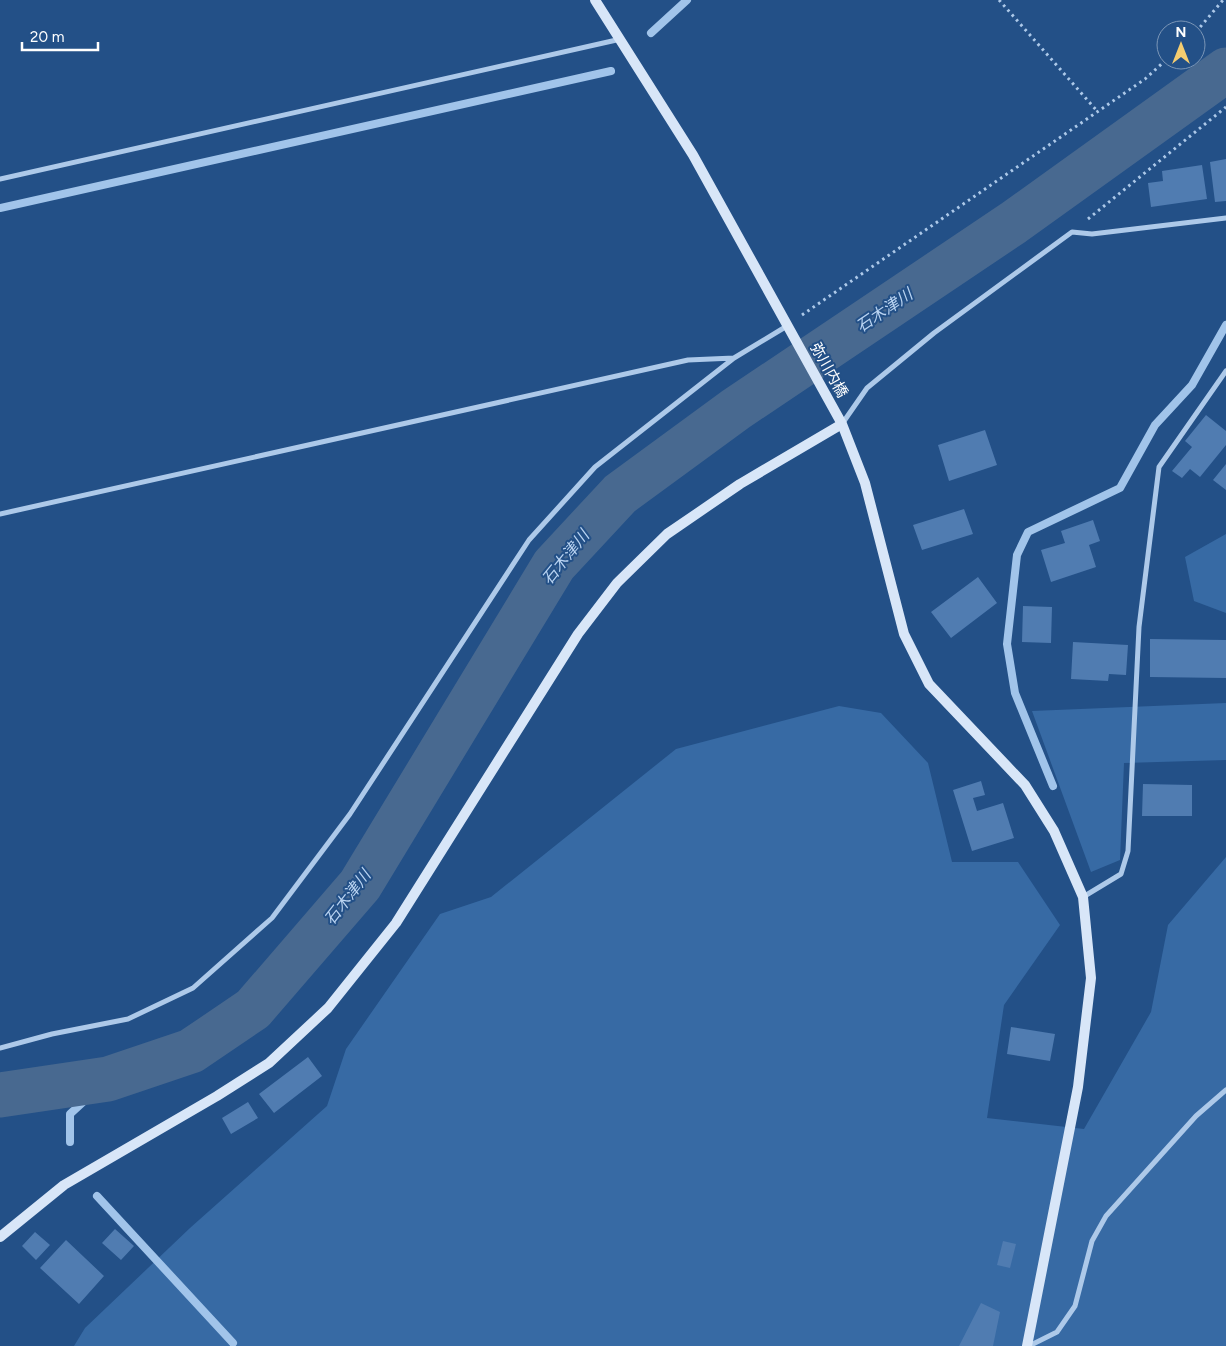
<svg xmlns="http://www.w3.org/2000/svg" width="1226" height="1346" font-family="Figtree,'Noto Sans JP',sans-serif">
<rect width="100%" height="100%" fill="#235087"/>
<path fill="#376aa4" d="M1226,534V613L1194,601L1185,557Z
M1226,703V760L1124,763L1120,860L1091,872L1032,711Z
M839,706L881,713L928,763L952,862H1018L1060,925L1004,1005L987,1118L1084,1129L1151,1012L1168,925L1226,857V1346H74L85,1328L190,1228L327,1106L346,1049L440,914L491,897L676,749Z"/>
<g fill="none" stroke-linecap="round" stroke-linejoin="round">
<path stroke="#a1c4ea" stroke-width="8" d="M651,33L687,0
M0,208L611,71
M1053,786L1015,693L1007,644L1017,555L1028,532L1120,488L1155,425L1192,385L1226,325
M70,1142V1114L108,1079
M97,1196L233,1343"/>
<path stroke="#486990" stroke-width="45" d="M0,1095L108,1079L191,1051L253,1009L360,885L554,565L620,494L736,409L1013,223L1226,70"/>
</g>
<path fill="#507cb1" d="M1226,159V201L1215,202L1210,162Z
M1202,165L1207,199L1151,207L1148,183L1163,181L1162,171Z
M1206,415L1226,431V445L1200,477L1190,469L1182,478L1172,471L1192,447L1185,441Z
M985,430L997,465L949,481L938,445Z
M1226,464V490L1213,480Z
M964,509L973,534L922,550L913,525Z
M1093,520L1100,541L1089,545L1096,567L1051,582L1041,550L1065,543L1061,531Z
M978,577L997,603L951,638L931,612Z
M1023,606L1052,607L1051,643L1022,642Z
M1150,639L1226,640V678L1150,677Z
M1073,642L1128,645L1126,675L1109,674L1108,681L1071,679Z
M981,781L985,795L973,798L977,811L1003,803L1014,838L972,851L953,790Z
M1143,784L1192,785V816H1142Z
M1011,1027L1055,1034L1050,1061L1007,1054Z
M308,1057L322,1076L274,1113L259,1094Z
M248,1102L258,1118L231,1134L222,1118Z
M115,1229L134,1246L121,1260L102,1243Z
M35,1232L50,1245L36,1260L22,1246Z
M66,1240L104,1276L79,1304L40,1268Z
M1003,1241L1016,1244L1010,1268L997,1265Z
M981,1303L1000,1312L993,1346H959Z"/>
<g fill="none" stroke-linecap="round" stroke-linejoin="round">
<path stroke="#adc9e9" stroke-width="3" stroke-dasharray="2.5 4" stroke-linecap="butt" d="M999,0L1098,112
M1196,32L1223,0
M1088,219L1226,107
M802,315L1145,79L1166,60"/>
<path stroke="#adc9e9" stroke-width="5" d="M0,179L621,39
M842,424L867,388L934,333L1072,232L1092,234L1226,218
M0,514L688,360L734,358L787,326
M1083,897L1121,874L1128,851L1139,627L1159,467L1226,371
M0,1048L52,1034L128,1019L193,988L272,918L350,814L529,540L595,467L734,358
M1029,1346L1057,1332L1075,1306L1092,1241L1106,1216L1196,1116L1226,1090"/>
<path stroke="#d8e6f8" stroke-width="10" d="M595,0L693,155L842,424L865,483L904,634L929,684L1025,785L1054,831L1083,897L1091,978L1078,1087L1027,1346
M0,1237L64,1185L217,1096L269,1063L328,1008L396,923L578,634L617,583L667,534L740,484L842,424"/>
</g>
<g text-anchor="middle" stroke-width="4" stroke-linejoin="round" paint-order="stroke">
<g font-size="15" fill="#fff" stroke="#235087">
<text transform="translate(829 370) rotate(61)" y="5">弥川内橋</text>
</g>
<g font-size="16" font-style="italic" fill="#b9d3f1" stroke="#235087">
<text transform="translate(884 310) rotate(-34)" y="6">石木津川</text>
<text transform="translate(565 557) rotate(-51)" y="6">石木津川</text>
<text transform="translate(347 897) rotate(-52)" y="6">石木津川</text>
</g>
</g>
<g transform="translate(1181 45)"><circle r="24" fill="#235087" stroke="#7b96b7"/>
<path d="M0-4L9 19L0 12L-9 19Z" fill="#f5cd70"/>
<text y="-8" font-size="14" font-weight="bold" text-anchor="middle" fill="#ffffff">N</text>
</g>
<path d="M22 42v8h76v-8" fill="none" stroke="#ffffff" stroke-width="2.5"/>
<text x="30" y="42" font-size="15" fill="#ffffff" stroke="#235087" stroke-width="4" paint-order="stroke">20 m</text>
</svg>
